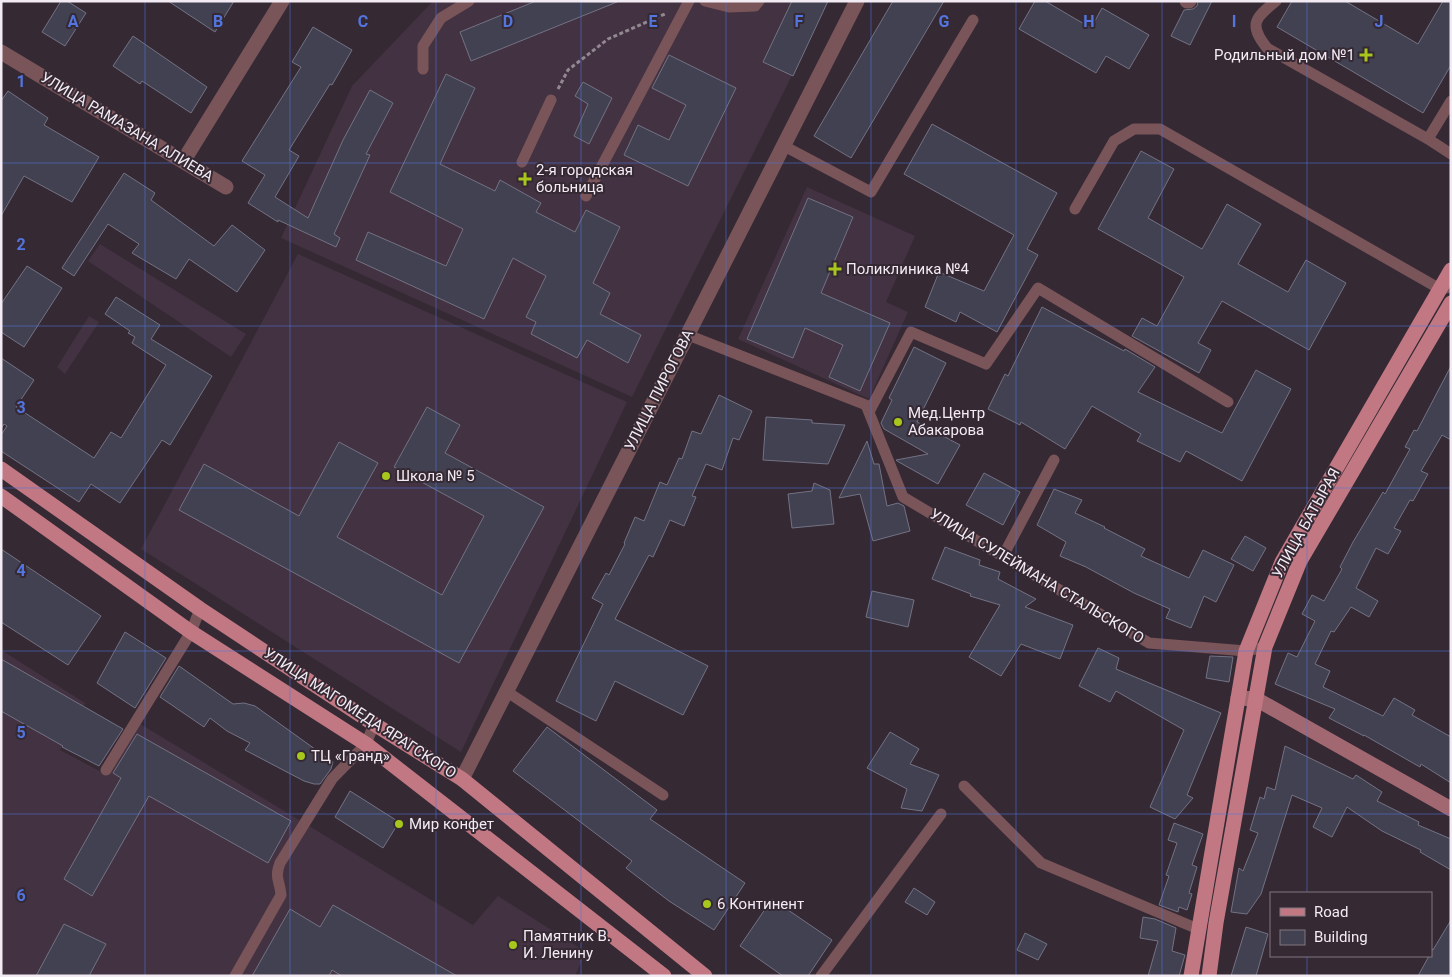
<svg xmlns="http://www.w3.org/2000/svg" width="1452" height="977" font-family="Roboto,sans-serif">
<rect width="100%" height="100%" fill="#352934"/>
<path fill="#433241" d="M433,1H829L632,397L281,238L352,86Z
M807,187L915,236L886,302L908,312L869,399L738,339Z
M100,244L246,334L231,357L88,261Z
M298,254L627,402L461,752L141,549Z
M89,316L99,322L65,374L57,367Z
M1,650L85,703L60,750L107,775L137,722L473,925L498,896L586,952L575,976H1Z"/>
<path fill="#424151" stroke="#737284" d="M61,1H67L86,13L65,46L42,32Z
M168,1H234L215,32Z
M536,1L617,2L471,61L460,32Z
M792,1H828L793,76L763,62Z
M893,1H944L851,158L814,136Z
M1035,1H1045L1091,28L1102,8L1149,35L1129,69L1106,56L1096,73L1019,29Z
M1198,1H1212L1190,45L1171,36L1184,10L1193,9L1197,6Z
M1292,1H1345L1418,44L1443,1H1451V65L1423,113L1277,27Z
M313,27L352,50L332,85L330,84L289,150L299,156L275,197L308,218L343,140L370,90L393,103L366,154L370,155L334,234L340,238L336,247L278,220V222L248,203L265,175L242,161L301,67L292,62Z
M133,36L207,87L191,113L142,81L140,84L113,66Z
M669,55L736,88L688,186L624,155L638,125L669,140L686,105L652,88Z
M446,74L475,88L440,164L495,191L500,180L541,203L536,212L575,232L586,210L620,227L593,283L610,293L600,314L641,335L628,363L587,340L577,358L531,334L536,322L526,317L546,276L513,258L484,319L356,260L368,232L446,266L463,229L390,192Z
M583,82L612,98L589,144L574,136L588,104L575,96Z
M8,91L48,118L44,125L99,157L72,202L24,176L1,216V101Z
M932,124L1057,193L1027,249L1038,255L997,332L960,312L956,322L925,307L939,272L984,291L1014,235L904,174Z
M1141,151L1174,169L1148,218L1202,249L1227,204L1261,224L1238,264L1288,292L1306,260L1346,283L1309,350L1222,301L1198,343L1211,350L1199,373L1132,336L1142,318L1157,326L1184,277L1098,229Z
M124,173L155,193L151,200L214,246L232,225L265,250L237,292L189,259L176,279L132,253L139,244L108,224L74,276L62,268Z
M808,198L853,217L821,293L890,323L860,391L829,377L843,345L805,328L793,358L747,339Z
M27,266L62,288L24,347L1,332V304Z
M116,297L160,325L151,339L212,376L170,445L162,440L120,503L91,484L79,502L1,451V435L7,426L4,424L1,429V358L34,380L16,407L94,458L111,432L121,438L166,365L132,343L135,337L128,333L130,331L105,314Z
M1042,307L1124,351L1125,349L1155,367L1138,392L1222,433L1256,370L1291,389L1242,481L1186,451L1180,462L1137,441L1141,434L1092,406L1065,449L1021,422L1020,425L988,409L1005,374L1008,376Z
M914,347L946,363L917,422L960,445L938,484L897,461L896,460L928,454L884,429L881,423L892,400L889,398Z
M1451,366V440L1442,435L1421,471L1428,474L1413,501L1410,500L1394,528L1401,531L1388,554L1376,548L1356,588L1378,601L1369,617L1351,607L1334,632L1331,631L1315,664L1330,671L1323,687L1383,716L1394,698L1415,710L1412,715L1451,737V783L1421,764L1420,767L1364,735V736L1329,718L1335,709L1275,684L1288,653L1297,657L1315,621L1302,614L1312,595L1324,601L1342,569L1340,567L1353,542L1383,492L1385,494L1410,449L1405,447L1414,430L1417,431Z
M719,395L752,411L739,440L733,438L722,470L706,464L692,496L696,497L684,526L670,520L653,557L649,555L615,619L708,666L683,715L615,681L596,721L556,701L603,604L592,598L606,573L609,575L625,544L624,543L635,517L644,521L660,482L667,485L679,458L682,459L692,431L701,434Z
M427,407L460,425L445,453L544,507L459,663L179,510L204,464L299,516L339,442L378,463L337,537L442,595L484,516L394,467Z
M766,417L812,420V423L845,425L828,464L763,460Z
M867,441L874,464H879L887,506L898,503L904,506L910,531L873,541L860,494L839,498Z
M984,473L1020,492L1003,525L966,505Z
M814,483L830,490L834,524L792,528L788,494L812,491Z
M1054,489L1082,500L1075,513L1105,527L1104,528L1145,549L1141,556L1189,578L1203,550L1234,565L1216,602L1204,596L1191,628L1166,618L1170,609L1134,593L1086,567L1060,556L1066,542L1037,525Z
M1245,536L1266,548L1253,571L1231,559Z
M945,547L980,560L979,565L1000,572L998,579L1036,599L1025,607L1073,625L1060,659L1021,644L1001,676L969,657L1000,605L970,596L971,594L932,579Z
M1,549L101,616L68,665L1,622Z
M872,591L914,600L908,627L866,617Z
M125,632L166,658L135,708L97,683Z
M1098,648L1119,658L1116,669L1221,713L1187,795L1193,798L1175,819L1150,807L1184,730L1116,691L1110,702L1079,686Z
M1210,656L1233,657L1229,682L1206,678Z
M1,659L123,729L99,766L62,747L63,746L1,711Z
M179,666L233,704L244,703L255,706L333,762L331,769L320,784H314L304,781L245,750L250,743L227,731L210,718L204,727L160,697Z
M547,727L657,810L650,819L745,883L714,930L669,901L626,868L632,861L513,771Z
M890,732L919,749L910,764L939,775L922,811L901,808L907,789L867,768Z
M137,734L291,821L268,863L149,796L92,896L64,879L121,778L113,773Z
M1285,746L1353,779L1356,775L1382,792L1377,801L1419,822L1418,825L1451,839V870L1420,852L1421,850L1382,831L1347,807L1332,837L1313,827L1322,808L1292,795L1261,894L1247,914L1231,912L1239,868L1243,871L1258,833L1250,830L1260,797L1264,799L1267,787L1275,790Z
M350,791L399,822L383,848L335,817Z
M1174,823L1203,834L1192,865L1197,867L1189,893L1192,894L1187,910L1179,907L1178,912L1159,905L1169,876L1166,875L1177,843L1168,840Z
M914,888L935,902L927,915L905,902Z
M772,899L832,940L808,976H783L740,946Z
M333,905L457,976H342L332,970L329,976H252L290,909L320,927Z
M1143,917L1155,919L1176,928L1172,951L1185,955L1179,976H1148L1158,941L1140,938Z
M1451,920V976H1418L1429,956H1431L1432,949L1433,950Z
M64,924L106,944L89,976H36Z
M1246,927L1268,934L1256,976H1231Z
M1025,933L1047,944L1038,960L1017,950Z"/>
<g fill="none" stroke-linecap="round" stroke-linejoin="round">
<path stroke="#928891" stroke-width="3" stroke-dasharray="4 2.5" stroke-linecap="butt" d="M558,89L568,70L608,39L665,14"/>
<path stroke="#795459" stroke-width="11" d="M705,1L729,7L755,6L759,1
M1276,1C1255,18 1248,24 1267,48L1428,139L1451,154
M423,69V46L441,18L469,1
M1428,139L1451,101
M784,146L871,192L973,20
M522,162L551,100
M586,196L689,1
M1075,209L1114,141L1134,129H1160L1440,289L1450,287
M688,335L866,405L903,497L1149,643L1246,651L1265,647
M869,412L911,332L986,364L1038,288L1228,402
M1003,556L1054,460
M506,691L663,795
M106,770L191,632L200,609
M964,786L1041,863L1198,929
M235,976L281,895C280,880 274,879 280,863L332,779L366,744L374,724
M821,976L941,814"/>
<path stroke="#795459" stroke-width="15" d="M1187,1H1189
M1,52L226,187
M184,160L282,1
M462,779L857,1"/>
<path stroke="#a26871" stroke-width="15" d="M1238,698L1256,699L1451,809"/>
<path stroke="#c17883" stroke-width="15" d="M1,469L200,609L374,724L462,779L705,976
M1,496L191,632L366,744L664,976
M1191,976L1246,651L1282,562L1451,270
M1209,976L1216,923L1265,647L1300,561L1451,303"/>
</g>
<path fill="none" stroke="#5275df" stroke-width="1" stroke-opacity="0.55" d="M145,1V976M290,1V976M436,1V976M581,1V976M726,1V976M871,1V976M1016,1V976M1162,1V976M1307,1V893M1,163H1451M1,326H1451M1,488H1451M1,651H1451M1,814H1451M1307,956V976"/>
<g fill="#a8c71c" stroke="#352934" stroke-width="2">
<path d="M1363.5 47.5h5v5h5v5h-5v5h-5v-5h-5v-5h5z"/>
<path d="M522.5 171.5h5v5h5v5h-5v5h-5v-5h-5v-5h5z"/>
<path d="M832.5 261.5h5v5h5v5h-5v5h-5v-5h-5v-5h5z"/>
<circle cx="898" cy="422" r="5"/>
<circle cx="386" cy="476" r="5"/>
<circle cx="301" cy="756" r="5"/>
<circle cx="399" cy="824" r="5"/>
<circle cx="707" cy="904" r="5"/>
<circle cx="513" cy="945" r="5"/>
</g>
<g text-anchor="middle" stroke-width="4" stroke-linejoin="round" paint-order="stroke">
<g font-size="15" fill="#f3ebf3" stroke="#352934" text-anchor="start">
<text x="1355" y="60" text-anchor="end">Родильный дом №1</text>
<text x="536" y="175">2-я городская<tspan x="536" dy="17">больница</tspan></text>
<text x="846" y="274">Поликлиника №4</text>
<text x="908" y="418">Мед.Центр<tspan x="908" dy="17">Абакарова</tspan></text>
<text x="396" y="481">Школа № 5</text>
<text x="311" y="761">ТЦ «Гранд»</text>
<text x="409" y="829">Мир конфет</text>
<text x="717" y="909">6 Континент</text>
<text x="523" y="941">Памятник В.<tspan x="523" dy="17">И. Ленину</tspan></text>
</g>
<g font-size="15" fill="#f3ebf3" stroke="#352934">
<text transform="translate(127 127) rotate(31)" y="5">УЛИЦА РАМАЗАНА АЛИЕВА</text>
<text transform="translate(659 390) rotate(-63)" y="5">УЛИЦА ПИРОГОВА</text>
<text transform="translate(1306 523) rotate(-61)" y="5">УЛИЦА БАТЫРАЯ</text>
<text transform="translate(1037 576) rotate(31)" y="5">УЛИЦА СУЛЕЙМАНА СТАЛЬСКОГО</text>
<text transform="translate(360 713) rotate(33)" y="5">УЛИЦА МАГОМЕДА ЯРАГСКОГО</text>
</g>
</g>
<g font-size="16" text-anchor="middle" font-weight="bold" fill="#5275df" stroke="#352934" stroke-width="4" stroke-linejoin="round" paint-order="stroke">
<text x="73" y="27">A</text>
<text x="218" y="27">B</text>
<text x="363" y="27">C</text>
<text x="508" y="27">D</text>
<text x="653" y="27">E</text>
<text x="799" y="27">F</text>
<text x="944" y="27">G</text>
<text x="1089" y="27">H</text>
<text x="1234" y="27">I</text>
<text x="1379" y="27">J</text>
<text x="21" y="87">1</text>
<text x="21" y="250">2</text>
<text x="21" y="413">3</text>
<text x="21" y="576">4</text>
<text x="21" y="738">5</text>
<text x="21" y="901">6</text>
</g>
<rect width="1452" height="977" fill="none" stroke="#f3ebf3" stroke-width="5"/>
<rect x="1270" y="892" width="162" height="65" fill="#352934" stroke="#817780"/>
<rect x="1280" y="908" width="25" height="8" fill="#c17883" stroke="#817780"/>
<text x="1314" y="917" font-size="15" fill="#f3ebf3">Road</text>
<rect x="1280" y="930" width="25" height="15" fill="#424151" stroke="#817780"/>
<text x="1314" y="942" font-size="15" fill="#f3ebf3">Building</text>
</svg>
